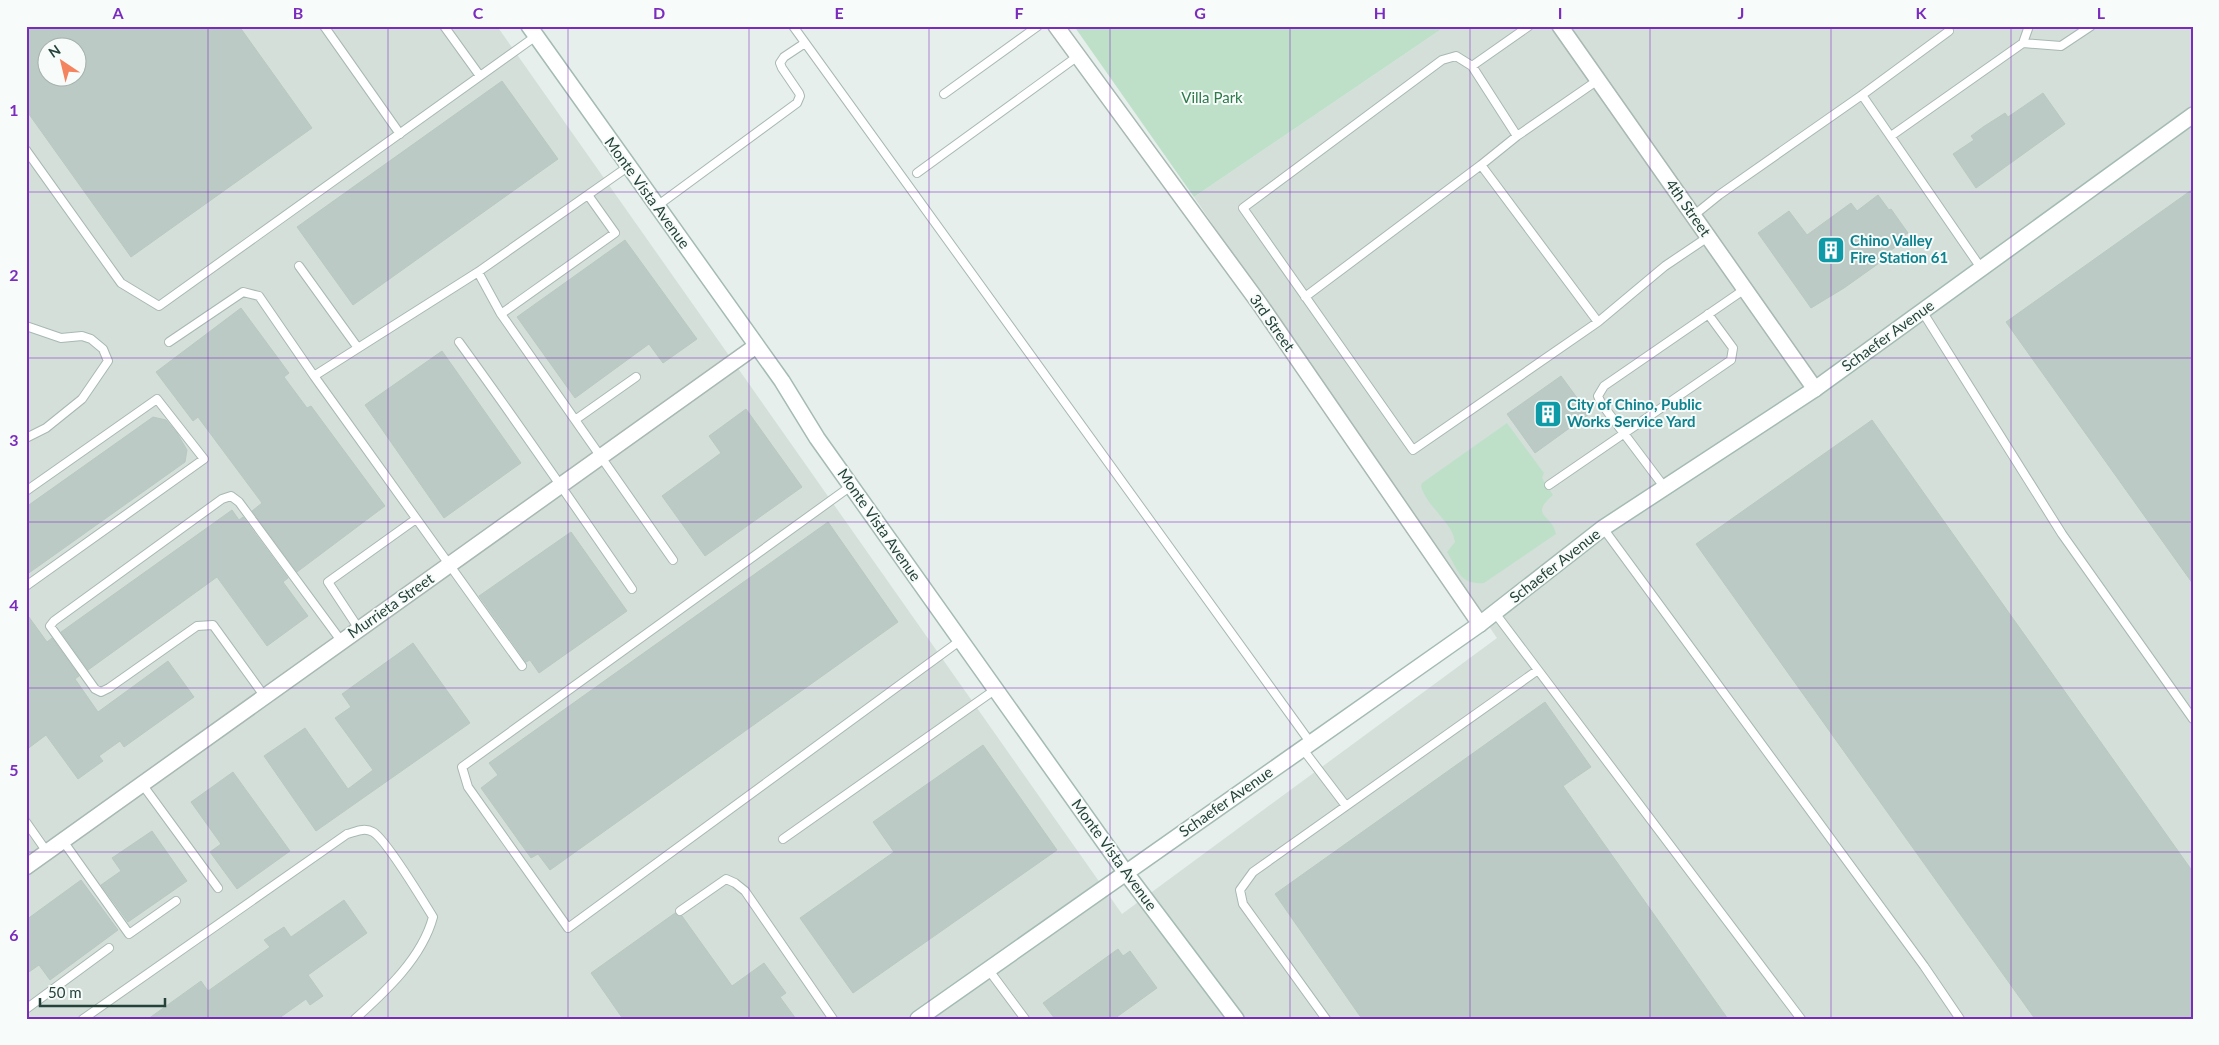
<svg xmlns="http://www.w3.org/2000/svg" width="2219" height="1045" font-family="Lato,sans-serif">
<rect width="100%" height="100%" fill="#e6efeb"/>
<path fill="#d4dfda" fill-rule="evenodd" d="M26,26H497L1122,914L1497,638L1194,197L1446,26H2193V1019H26ZM48,48H78V78H48Z"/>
<path fill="#bfe0c8" d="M1074,26H1446L1194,197Z
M1507,423L1544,473L1542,478L1553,495C1528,517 1553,514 1556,534L1484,583C1459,585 1459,571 1447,552L1455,542C1453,523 1426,506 1421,486L1422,483Z"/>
<path fill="#bbcac4" stroke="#b8c9c2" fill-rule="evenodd" d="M26,26H239L312,128L131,257L26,110ZM48,48H78V78H48Z
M502,81L558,159L353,305L297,227Z
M2043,93L2065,124L1976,188L1953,154L1974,140L1971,136L1983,127L2005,113L2008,117Z
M2193,189V584L2006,322Z
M1878,195L1889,210L1891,209L1908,233L1895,242L1897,246L1887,253L1889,256L1844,288L1811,308L1758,233L1789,211L1807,235L1851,203L1857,211Z
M625,240L697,339L663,363L649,344L575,398L517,317Z
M241,308L289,373L284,377L307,408L311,406L385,506L297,572L252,511L262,503L198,417L193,421L156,372Z
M442,351L521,463L444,518L365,405Z
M1561,376L1589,414L1535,453L1507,414Z
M746,409L802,487L705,556L662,496L721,453L709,436Z
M153,417L166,420L177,433L187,450L185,462L26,575V507Z
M1872,420L2193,872V1019H2035L1696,544Z
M232,510L239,520L243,517L288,578L283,582L308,616L267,646L217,577L88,670L61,632Z
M828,522L898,622L550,870L538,854L531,858L481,788L498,775L489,763Z
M571,532L627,611L539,673L530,660L526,662L479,596Z
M26,613L47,642L52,638L79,676L75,679L98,712L168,661L194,697L124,747L120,741L99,756L103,761L78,779L46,735L26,750Z
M413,643L470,723L316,831L264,756L305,728L348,789L373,770L335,718L351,707L342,694Z
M1545,702L1591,767L1563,786L1728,1019H1362L1275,894Z
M983,745L1057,850L853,993L800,918L894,852L873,822Z
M233,772L290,851L237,889L210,852L221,844L191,802Z
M152,831L187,881L128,922L101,885L121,871L112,858Z
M81,880L118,930L50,980L39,965L26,974V920Z
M344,900L367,933L308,975L323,996L310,1005L306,999L278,1019H148L201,981L208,991L270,947L264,940L284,927L291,937Z
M675,913L678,916H682L732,986L764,963L786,993L780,997L796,1019H623L591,973Z
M1118,949L1123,956L1130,951L1157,988L1114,1019H1055L1043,1003Z"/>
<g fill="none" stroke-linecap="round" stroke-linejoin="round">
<g stroke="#a8b8b2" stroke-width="10">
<path id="lane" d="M324,26L400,134
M444,26L480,76
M793,26L1310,742
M2023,43L2061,46L2091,26
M1472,66L1456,56L1442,60L1243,208L1413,450L1598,322
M1598,80L1517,136L1481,165L1598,322L1665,266L1708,237
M944,94L1038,26
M1862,95L1981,268
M1517,136L1472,66L1529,26
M1891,136L2023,43L2029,26
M26,150L121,283L159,306L536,36
M917,173L1078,56
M657,206L797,103L800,96L799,93L782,68L780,63L784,57L805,43
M1693,216L1719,195L1862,95L1949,31
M299,266L358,348
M478,272L501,314L673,560
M1305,297L1481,165
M1922,311L2062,534L2193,719
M501,314L615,233L588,195
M26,326L61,338L82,336L91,339L103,349L108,361L82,399L46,428L26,438
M169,342L243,292L259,296L314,376
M459,342C518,423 575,506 632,589
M575,420L636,377
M1549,485L1731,360L1733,348L1708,314
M851,486L462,767L468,787L568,928L961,640
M1665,488L1601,403L1598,396L1604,386L1745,289
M26,491L157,399L204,459L26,586
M1603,528L1924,966L1960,1019
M1495,613L1801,1019
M359,629L328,582L416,519
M522,666L314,376L478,272L629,166
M265,697L213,625L197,626L109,688L101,692L95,689L50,626L54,621L222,499L231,496L239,502L342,642
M1302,748L1346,806
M142,784L218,888
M26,822L47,852
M783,839L996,689
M63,841L129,934L176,901
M680,911L726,879L735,883L745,891L833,1019
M988,969L1025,1019
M26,1009L109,948
M83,1019L347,834C355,832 364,827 373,832C386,839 423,901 433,917C422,958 386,991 355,1019
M1326,1019L1243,904L1240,890L1253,872L1538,670"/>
</g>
<g stroke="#a8b8b2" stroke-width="18">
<path id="street" d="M1056,26L1259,303L1480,624
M1560,26L1815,389
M26,867L756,346"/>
</g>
<g stroke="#a4bbb3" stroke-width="18">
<path id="secondary" d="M529,26L782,381L817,438L1126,873L1236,1019
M918,1019L1480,624L1603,528L1815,389L2193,115"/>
</g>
<use href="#lane" stroke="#fff" stroke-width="8"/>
<use href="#street" stroke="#fff" stroke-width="15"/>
<use href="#secondary" stroke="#fff" stroke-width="15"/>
</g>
<path fill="none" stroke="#7b2cbf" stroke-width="1" stroke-opacity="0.55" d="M208,26V1019M388,26V1019M568,26V1019M749,26V1019M929,26V1019M1110,26V1019M1290,26V1019M1470,26V1019M1650,26V1019M1831,26V1019M2011,26V1019M26,192H2193M26,358H2193M26,522H2193M26,688H2193M26,852H2193"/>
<defs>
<g id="building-square" transform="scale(1.4375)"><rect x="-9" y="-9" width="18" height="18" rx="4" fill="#0f9aa8" stroke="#f7fbf9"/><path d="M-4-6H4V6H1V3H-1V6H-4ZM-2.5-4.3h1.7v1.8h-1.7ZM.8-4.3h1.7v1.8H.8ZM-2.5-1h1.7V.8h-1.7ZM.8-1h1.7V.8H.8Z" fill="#fff"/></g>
</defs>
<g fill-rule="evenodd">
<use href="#building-square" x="1831" y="250"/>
<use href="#building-square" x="1548" y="414"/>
</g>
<g text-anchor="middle" stroke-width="4" stroke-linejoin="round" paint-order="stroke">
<g font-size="15" fill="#2d7a4b" stroke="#f7fbf9">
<text x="1212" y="103">Villa Park</text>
</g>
<g font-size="15" fill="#24423a" stroke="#f7fbf9">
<text transform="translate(647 193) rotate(54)" y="5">Monte Vista Avenue</text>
<text transform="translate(1688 208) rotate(55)" y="5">4th Street</text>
<text transform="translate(1272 323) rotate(55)" y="5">3rd Street</text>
<text transform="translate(1888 336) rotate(-36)" y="5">Schaefer Avenue</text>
<text transform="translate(879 525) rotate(55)" y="5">Monte Vista Avenue</text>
<text transform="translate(1555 566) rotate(-38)" y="5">Schaefer Avenue</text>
<text transform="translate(391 606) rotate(-35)" y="5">Murrieta Street</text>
<text transform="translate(1226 802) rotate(-35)" y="5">Schaefer Avenue</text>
<text transform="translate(1114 855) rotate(54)" y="5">Monte Vista Avenue</text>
</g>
<g font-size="15" font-weight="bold" fill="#0d838f" stroke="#f7fbf9" text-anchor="start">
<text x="1850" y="246">Chino Valley<tspan x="1850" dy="17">Fire Station 61</tspan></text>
<text x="1567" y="410">City of Chino, Public<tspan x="1567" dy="17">Works Service Yard</tspan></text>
</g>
</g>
<rect width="2219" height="1045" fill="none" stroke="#f7fbf9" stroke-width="55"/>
<g transform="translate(62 62) rotate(325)"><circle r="24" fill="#f7fbf9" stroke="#a3b1ad"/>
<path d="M0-4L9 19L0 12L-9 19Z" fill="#f4845f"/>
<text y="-8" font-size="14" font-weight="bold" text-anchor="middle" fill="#24423a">N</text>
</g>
<path d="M40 998v8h125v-8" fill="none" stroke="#24423a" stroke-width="2.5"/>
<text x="48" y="998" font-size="15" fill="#24423a" stroke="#f7fbf9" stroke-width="4" paint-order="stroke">50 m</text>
<rect x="28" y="28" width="2164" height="990" fill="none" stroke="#7b2cbf" stroke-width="2"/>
<g font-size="16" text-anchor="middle" font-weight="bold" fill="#7b2cbf">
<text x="118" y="19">A</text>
<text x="298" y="19">B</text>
<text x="478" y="19">C</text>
<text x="659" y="19">D</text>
<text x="839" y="19">E</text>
<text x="1019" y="19">F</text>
<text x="1200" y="19">G</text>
<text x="1380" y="19">H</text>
<text x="1560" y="19">I</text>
<text x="1741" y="19">J</text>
<text x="1921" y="19">K</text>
<text x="2101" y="19">L</text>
<text x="14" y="116">1</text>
<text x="14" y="281">2</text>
<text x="14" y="446">3</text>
<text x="14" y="611">4</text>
<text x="14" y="776">5</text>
<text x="14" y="941">6</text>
</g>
</svg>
